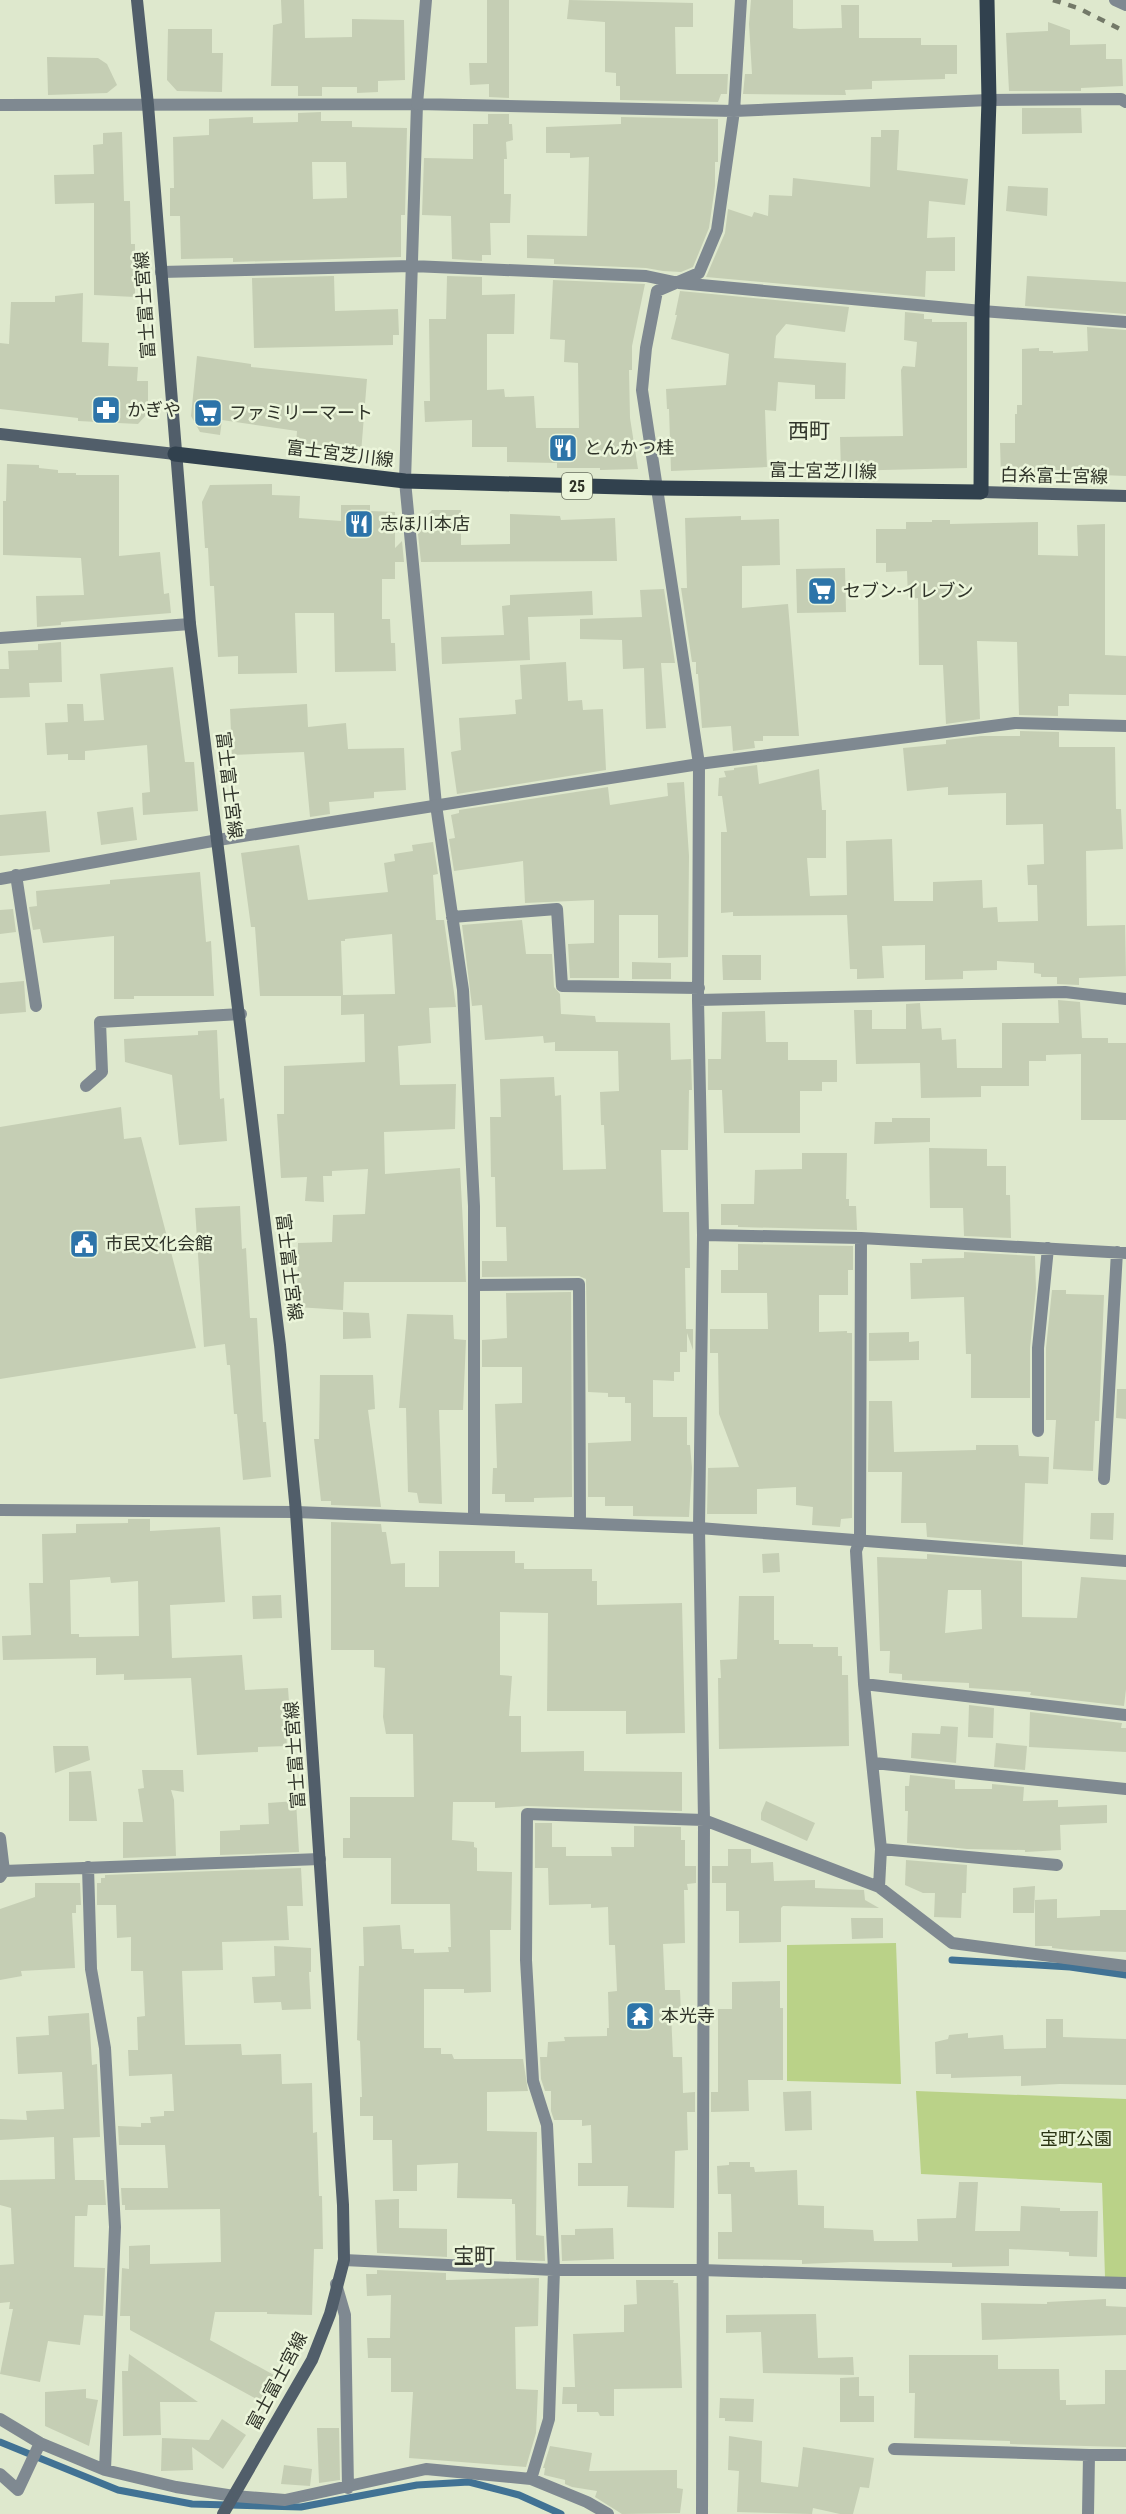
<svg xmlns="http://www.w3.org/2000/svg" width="1126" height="2514" font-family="'Roboto Condensed','Noto Sans JP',sans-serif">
<rect width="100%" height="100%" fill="#dee8cd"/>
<path fill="#bad288" d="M896,1943L901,2084L787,2081V1945Z
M916,2091L1126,2099V2277H1105L1102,2183L921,2174Z"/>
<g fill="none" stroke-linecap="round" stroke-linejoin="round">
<path stroke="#417294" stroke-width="7" d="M952,1960L1070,1967L1126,1975
M0,2442L118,2490L192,2504L301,2507L417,2485L469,2482L519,2495L561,2514"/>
</g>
<path fill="#c5ceb4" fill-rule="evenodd" d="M281,0H304L305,38L352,37V19L404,20L405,80L378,81V92L357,93V87H322V96H298V86H271L273,25L282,23Z
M487,0H509V98L489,97V84L470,85L469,63H487Z
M569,0L693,3V27H675L676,74H728L727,94H721L718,102L620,100V86H616V73L605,72V22L567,19Z
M751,0H793V28L799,29L842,28L841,5H859V38H921V45H957V74H945V79L872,81V89L845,90L846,95L743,94L745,74H752L749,24Z
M1048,22L1070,30V45L1106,44V59H1122L1123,86L1081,88V91H1009L1006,33L1048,31Z
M168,29H212V53H223L222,92L177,91L167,80Z
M47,57L98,58L107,64L117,85L107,93L48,95Z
M1022,108H1081L1082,133L1022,134Z
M321,112V121H352V127L407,128L405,215H401V257L233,262V258L181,259L180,216H170V188H174L173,137L209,135V119L253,117V123L298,122V113ZM312,162H346L347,198L313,199Z
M488,114H509V124H512L513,140L506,142L507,159H504V194H511L510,223H490L491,255H482V261L452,259L451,216L422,215L424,158L473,159V124H488Z
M621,117L718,119V162H715V186L709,228L693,267L681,272L663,271L646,268L554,264V259L527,258V235L587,236L589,157L570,158V153H546V127L621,124Z
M881,130H899L897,170L968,179L965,205L929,201L927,238L955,237V271H926L925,297L706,277L725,233L728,209L752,217L754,212L768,216L769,195L792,196L793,178L870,187L871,137H881Z
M122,132L124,201H130L131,244H135V297L94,295V203L55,204L54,175L94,174L93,145L103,144V133Z
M1008,186L1048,188L1047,216L1006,211Z
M334,276L335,311L398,309L399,335H393V345L254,348L252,278Z
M447,276L482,277V295L515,294L514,334H487V390L504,389L505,397L534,396L536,428H579L578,363L564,362L565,340L550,339L553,280L645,284L632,346V370H629L630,418L638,469L600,470V468H557V463L507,462V447H472V420L425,422L424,401H430L429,319H446Z
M1027,276L1126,282V314L1025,306Z
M680,291L849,307L845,332L786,324L776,336L774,358L846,363L845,399H815V385L778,382L776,411L765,410L767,467L671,471L669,409H667L666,389L726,385L729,354L671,339L677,315H675Z
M83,293L82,342L109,343L108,366L138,367L137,381H148V413L138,424L78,421V418L0,409V343L9,344L11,302H55V296Z
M905,312L924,314V319H932V322H967V468L841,471L840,437L903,436L901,370L903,366L915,367L917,342L904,340Z
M1087,327L1126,330V476L1053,473L1001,475L1000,443H1015V414H1017V405H1022V349L1039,348V351H1053V353L1088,351Z
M197,356L251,364V367L367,379L361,453L296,445L297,431L222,420L220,435L200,432L191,416Z
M7,464L39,465V468L58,470V473H76V475H119V556L160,552L164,594L169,593L171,613L61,622V625L37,627L36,596L84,595L81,558L3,555V501H6Z
M272,484V495L300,496L299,518L341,521V505H370V511L395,512V548L402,541L404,562H395V579H382V619H390L391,643H395L396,671L335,672L334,613H295L297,673L238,674V656L218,657L214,586H210L208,548H205L202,502L210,485Z
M432,510H461V545L510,544V514L560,516L561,520L615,518L617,561L421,562L417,525Z
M741,516V520L779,519L780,565L742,566V608L788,604L799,736H763V741H754L755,748L733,751L731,726L702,728L698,674H696V662H692L681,588H687L685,518Z
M932,520H950V524L1038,522V555L1078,556L1077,525L1105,524V655L1126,656V695L1069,694V706H1058V716L1019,715L1017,642L977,641L980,719L946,724L943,665H919L918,598L908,599L907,571L886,572V563H876V529H906V522H932Z
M845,568L846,612L797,613L796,569Z
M664,589L675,663H661L666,728L646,729L644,668L623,669L622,640L580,639V619L642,617L640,590Z
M592,591L593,615L528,617L530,660L442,664L441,637L504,635L502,606L510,605V595Z
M61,642L62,682L29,683L30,697L0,698V669H9L8,651L38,650V644Z
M566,662L568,701L582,700L583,710L603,709L606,770L457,794L451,752L461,750L459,718L516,714L515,700L522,699L520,665Z
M173,667L185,762H194L198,811L143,815L142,793L150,792L147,745L85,751V760H68V754L47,755L45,723L68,722L67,704H83L84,721L104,720L100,674Z
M307,704L308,727L346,723L348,749L404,748L406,790L374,792V798L329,802L330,814L310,817L304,752L232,755L230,709Z
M1020,731L1059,732V747H1115L1116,809H1121L1123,849L1086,851L1087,926L1125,925L1126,976L1079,978V985L1057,984V977H1041V974L1034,973V963L997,961V970L963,971V979L925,980V945L882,946L884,978L857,979V969H850L847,915L733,916V912L721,913V832H727L722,796H718L719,778L726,777L724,771L734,770V768L757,765L759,784L819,769L822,810H826V858H807L810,896L847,895L846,841L892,839L894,901H933V882L982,880L983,908L997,907L998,922L1038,921L1037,885H1028L1027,865L1044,864L1043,824L1006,825V793L948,795V787L907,791L903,748L946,744V740L981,736H1020Z
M684,782L689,856L688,957L658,958V915H619V978H570L568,944L594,943V900L525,903L523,861L454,871L449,839L455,838L451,815L459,813V810L608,787L610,805L668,796L667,783Z
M133,807L137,840L101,845L97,812Z
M46,811L50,852L0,856V815Z
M433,842L438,874L433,875L436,920H444L456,1007L429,1008L431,1043L398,1046L400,1085L456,1084L455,1129L384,1132L385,1174L460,1168L466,1282H344L343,1310L297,1307L298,1243L332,1242L333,1215L365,1214L368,1169L332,1171V1176H323L324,1202L305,1201L307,1177L281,1178L277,1114H284V1066L365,1062L364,1014L341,1015V996H260L255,927H251L241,853L299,845L308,900L388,892L384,863L395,861L394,854L413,851L412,845ZM392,934L395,994L343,995L341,941H345V939Z
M200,872L206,942L211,941L214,996H134V999H114V936L43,943L40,929L33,930L29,907L37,906L36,891L110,884V880Z
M13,909L16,932L0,934V910Z
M522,920L526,954H552L554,987L560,994L561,1014L595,1016L596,1022L670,1023L671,1060L691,1059L692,1090H689L688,1150H661L663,1212H689L690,1268H685L686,1329H693V1350L687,1333V1352H680V1372H674V1381L653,1380V1417H687V1445H690L692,1468L689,1517L633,1516V1506H605V1497H588V1443L631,1441V1403H625V1397H608V1393L588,1392L586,1279L579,1276L482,1277V1261H507L506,1227H496L495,1177H491L490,1117H501L500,1079L554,1077L555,1096L561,1095L563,1170L606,1169L604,1125H601L600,1092L619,1091L618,1051H555V1042L544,1043L543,1036L485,1040L482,1005L472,1006L462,925Z
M722,955H761V980H723Z
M632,962L671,963V979H632Z
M24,981L26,1012L0,1014V983Z
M1058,1000L1080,1002L1082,1038H1108V1043H1126V1120H1081V1054L1046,1055V1061H1029V1086H981V1097L921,1098L920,1063L856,1064L854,1010H872V1029H906V1004L920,1003L922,1029L941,1028L942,1040L956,1039L957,1068H1002V1023H1059Z
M765,1011L766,1042H788V1060H837V1082H822V1091H800V1133H724L722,1090H708V1059H721L722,1012Z
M217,1030L220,1099L224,1098L227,1141L179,1145L172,1075L125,1062L124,1039L198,1035V1031Z
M121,1107L124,1139L141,1137L196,1348L0,1379V1127Z
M892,1118H930V1142L874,1144L875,1122H892Z
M929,1148L987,1149V1166H1006V1195H1010L1011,1238L964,1236L963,1208H930Z
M802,1153H847L846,1199H849V1206H856L857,1230L738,1227V1225H721V1204H754L755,1170L802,1169Z
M240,1206L242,1249L246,1248L250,1318H257L263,1422H266L271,1477L243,1480L237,1414H234L230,1365H227L225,1344L204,1347L195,1208Z
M738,1244L853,1246V1270H848V1295H819V1332L847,1331V1333H852V1518L841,1519L840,1527L812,1525L813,1507L796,1505V1487L757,1489V1514H707L708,1468L739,1467L719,1414L718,1353H710V1329H768L767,1293H721V1270H738Z
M964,1252L1035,1256L1036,1289L1030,1348V1398H971V1354H966L964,1297L911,1299L910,1263H922V1259L964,1258Z
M1052,1290H1066V1294L1104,1295L1099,1421H1095L1093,1471L1053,1469L1056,1420H1046V1348Z
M571,1292L572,1497L534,1498V1502H505V1494H492L493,1468H497L495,1404L522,1403V1367H482V1340L507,1338L506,1293Z
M343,1312L369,1313L371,1338L343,1339Z
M407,1314L453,1315L454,1339L466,1340L463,1410H439L442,1504L419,1503L417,1493L408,1492L406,1408H399Z
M909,1332V1342L919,1341V1360L869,1361V1333Z
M320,1375H373L375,1409L368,1410L381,1507L331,1505V1501H321L314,1439H319Z
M1117,1389H1126V1419L1116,1418Z
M869,1401H892L894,1452L976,1450V1445H1018L1019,1456L1049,1457L1048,1484L1025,1483L1023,1545L927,1537L926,1523H901L902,1472H868Z
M1091,1513H1114L1113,1540L1090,1539Z
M128,1519H150V1531L220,1527L225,1602L170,1605L172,1658L242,1655L245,1690L288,1688L290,1716H285L287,1746L258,1747V1752L197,1755L191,1678L124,1680V1674L96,1675V1658L3,1660L2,1636L31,1635L29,1583H43L42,1534L76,1533V1524L128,1523ZM110,1577L111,1583L138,1581L139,1636L79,1637V1634H71L70,1580Z
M331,1522L381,1524L382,1532H386L391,1564L405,1563V1587H439V1551H515V1563H524V1569H592V1581H597V1605L682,1603L685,1733L626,1734V1711H547L548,1613L500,1612V1675L512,1676L509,1716H521V1752L584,1751V1771L682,1772V1811L527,1806L495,1808V1802H453L452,1840L474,1842V1847L477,1848V1871L512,1872L511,1930H490L491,1992L464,1993V1989H424V2048H441V2054H452L454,2059H523L528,2091L487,2092V2131L537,2132L536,2235L544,2236L545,2261L516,2260L515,2204H512V2199L457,2198L458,2163L417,2165V2191H393L392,2140H373V2116H360V2097H362L360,2041L357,2040L359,1966H364L363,1927L400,1925L402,1949H414V1953L449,1952L448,1947H451L450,1904H391V1858H343V1838H350V1797H414L413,1734H386L383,1717L385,1668L374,1667V1650H331Z
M779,1553L780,1572L763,1573L762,1554Z
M927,1554L1022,1561V1617L1077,1618L1081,1577L1126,1580V1689L1124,1706L1030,1695L1031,1692L969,1688V1683L902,1680V1674L889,1673L890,1651H880L877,1557L927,1559ZM948,1590H981L982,1629L945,1633Z
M281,1595L282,1618L253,1619L252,1596Z
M739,1596H774V1640H779V1644H813V1647H838V1656H842V1675H848L849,1746L719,1749L718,1678H721L720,1660L737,1659Z
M969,1705L994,1708L993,1738L968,1737Z
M1030,1712L1122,1723L1121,1728H1126V1752L1029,1747Z
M941,1726L958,1727L956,1763L911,1758L912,1733L940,1734Z
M996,1743L1027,1746L1025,1770L994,1767Z
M53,1746H88L90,1760L55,1773Z
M142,1770H183L184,1792L171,1790L174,1800L176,1856L123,1858V1822H143L138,1789L144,1788Z
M91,1771L97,1821H69V1772Z
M910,1775L955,1780V1789H992V1784L1024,1787L1023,1801L1058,1800V1807L1107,1805V1823L1060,1825L1061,1850L1025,1852V1850L967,1849L907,1843L908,1811H905V1786H909Z
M296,1801L299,1852L220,1855V1831L240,1830V1825L269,1824L268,1803Z
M766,1801L815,1823L807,1841L761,1820V1813Z
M535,1823H552V1847H566V1856H612L611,1847H634V1826L681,1827V1840H685V1866H696V1883L687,1884L688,1890H684L685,1943L663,1944L665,1990H680L681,2013H671L673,2057H682L683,2093L695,2092V2112H687L688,2150L675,2151L674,2208L627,2207L628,2186H578V2163H592L591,2125L582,2126V2120H554L551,2111V2091H545L541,2079L540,2057H547L548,2042L565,2041L564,2037L607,2036V2028H609L608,1992L617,1991L615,1945H609L608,1907L591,1908V1904L549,1905L548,1868H535Z
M728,1849H751V1863L773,1862L774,1881L815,1880V1888L864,1890L865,1900L879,1908L783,1906L781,1908V1942L739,1943V1911H726V1883H712V1866H728Z
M906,1860L967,1865L966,1893H962L961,1918L934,1917L935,1893H923L905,1885Z
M301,1868L303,1906H287L289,1940L222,1942L223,1970L182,1971L185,2045L241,2044L242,2055L281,2054L282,2084L312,2083L313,2133L317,2132L319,2196H322L323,2249H314L312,2315L267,2314V2312H215L210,2340L274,2375L260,2401L130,2330V2316H120L122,2268L129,2269V2246L150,2245V2264L221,2262L220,2209L125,2210V2205H122L121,2188H168L165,2145H119L118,2126L141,2127V2123H151L150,2117L164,2116V2111H174L172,2074L129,2076L128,2050H138L137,2017L145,2016L143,1971H131V1937L117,1938L116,1905H97V1883H101V1878H105V1875Z
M35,1883H80L81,1905H76V1913H72L75,1968L21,1971L22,1976L0,1980V1909L35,1897Z
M1035,1886L1034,1913H1013V1888Z
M1057,1899V1918L1100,1916V1910H1126V1952L1070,1950L1052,1948V1946H1035V1900Z
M851,1918H883V1938L852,1939Z
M274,1946L311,1948V1972H309L311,2009L282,2010L281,2002L254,2003L252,1977L275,1976Z
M780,1981V2008H783V2080H748L749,2111L711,2112V2092H718V2009H732V1982Z
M89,2013L92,2065L97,2064L100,2137L73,2138L75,2180H104L106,2205H88L87,2216H75L74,2267L105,2268L103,2316L84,2315L80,2345L48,2341L40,2382L0,2374L13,2309H9L10,2302L0,2303V2265L14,2264L11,2208L0,2205V2180L55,2179L54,2137L0,2140V2119L27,2120L26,2111L64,2109L62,2072L18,2074L16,2037L49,2035L48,2016Z
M1046,2019H1063V2037L1126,2039V2085L1060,2084L1021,2086V2076L951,2078V2074H936L935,2042L948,2039L949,2035L968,2033V2038L1003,2035L1004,2049L1046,2048Z
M811,2091L812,2130L785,2131L783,2092Z
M729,2162H750V2167H754L755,2172L797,2170L798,2205L824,2206V2228L873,2230L874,2241H918L917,2219L956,2218L959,2182H978L975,2231H1020L1021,2206L1060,2208V2211H1098L1097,2257L1069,2256V2252L1009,2249V2266L952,2267V2263L850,2262L802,2264V2260L718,2259V2232H732L731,2194H718L717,2166L729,2165Z
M399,2199V2228L447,2229V2257L377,2253L375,2200Z
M613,2228L614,2259L562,2261L561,2235H575V2229Z
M377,2270L446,2273V2280L539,2278L538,2326L515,2327L516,2389L538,2390L536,2433L526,2467L409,2458L413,2392H391V2358H368L367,2338H390L391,2295L367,2296L366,2274H377Z
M636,2280H674L673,2283H678L682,2388L614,2389V2416H600L598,2412H577V2404H562L563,2387H575L573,2334L624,2332V2305L637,2304Z
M1106,2299V2306L1126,2307V2335L982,2340L981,2303L1047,2304V2302Z
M816,2314L818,2358L853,2357L854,2375L763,2373L761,2332L726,2333V2315Z
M129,2354L198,2402H160L161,2435L123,2436L122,2371H128Z
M909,2355H998V2369H1059L1060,2400H1066V2405L1105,2404V2370H1126V2447L1010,2444V2441L914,2438L915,2393H909Z
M859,2377V2396H874V2422H840V2378Z
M86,2389V2398L98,2400L89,2446L45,2426V2392Z
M720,2398L754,2399L753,2422L725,2421V2418H719Z
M222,2419L246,2435L223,2469L192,2447L193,2470L161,2471L162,2438L209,2440Z
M317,2428H339L340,2480L319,2483Z
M729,2436L762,2441L761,2482L798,2487L803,2447L874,2458L869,2488L860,2487L853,2514H840L813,2508L812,2514L737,2512L739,2471L728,2470Z
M550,2446L592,2453L589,2471L677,2470V2488L683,2489L680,2513L622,2514L595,2497L597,2491L572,2487L565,2484V2480L544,2475L545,2468H543Z
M284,2465L312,2469L310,2486L281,2484Z"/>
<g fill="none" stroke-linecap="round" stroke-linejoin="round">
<path stroke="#7f8991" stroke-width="12" d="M1115,0L1126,5
M417,104L405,481L436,805L463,990L474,1206V1519
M0,105L417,104L734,111L989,100L1121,99L1126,102
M161,272L412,266L646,276L679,283L982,311L1126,322
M0,638L190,624
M16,875L36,1006
M452,917L557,909L562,986L699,988
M698,1000L1065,992L1126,999
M86,1086L102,1072L100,1022L241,1014
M703,1235L861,1238L1126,1253
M861,1238L860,1540L856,1551L864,1684L881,1849L879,1887
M475,1285L579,1284L580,1523
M1038,1431V1348L1048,1248
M1104,1479L1117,1252
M0,1510L296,1512
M864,1684L1126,1715
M874,1763L1126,1789
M0,1838L4,1871L0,1877
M881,1849L1057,1865
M88,1867L91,1969L105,2048L115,2227L105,2470
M4,1871L320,1859
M344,2260L554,2270H701L1126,2283
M336,2284L345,2315L348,2488
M0,2419L40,2443L105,2470L176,2487L234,2496L285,2500L426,2469L531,2479L587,2502L608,2514
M894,2449L1089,2455L1088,2514
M1089,2455H1126
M0,2474L18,2490L40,2443
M531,2479L549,2419L554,2270L547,2125L533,2081L526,1960L527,1814L704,1820L879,1887L952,1943L1126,1966
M702,2514L704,1820L699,1528L703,1235L698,1000L699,764L642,390L646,348L657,291L699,273L717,230L734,111L741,0"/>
<path stroke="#7f8991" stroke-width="12" d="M417,104L426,0
M0,879L218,840L699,764L1015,723L1126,726
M296,1512L699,1528L1126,1561"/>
<path stroke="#515e6a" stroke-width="12" d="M137,0L148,105L190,624L280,1345L296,1512L343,2205L344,2260L330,2314L312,2360L223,2514
M0,434L175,454
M981,492L1126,496"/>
<path stroke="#31414e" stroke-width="15" d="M175,454L405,481L658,488L981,492L982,311L989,100L987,0"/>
<path stroke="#737968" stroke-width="4.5" stroke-dasharray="8 8" stroke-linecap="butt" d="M1053,0L1078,8L1126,32"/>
</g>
<defs>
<g id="pharmacy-square" transform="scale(1.5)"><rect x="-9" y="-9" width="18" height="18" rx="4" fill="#2d74a9" stroke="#ebf5da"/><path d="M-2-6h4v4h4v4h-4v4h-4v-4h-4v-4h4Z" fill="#fff"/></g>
<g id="supermarket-square" transform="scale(1.5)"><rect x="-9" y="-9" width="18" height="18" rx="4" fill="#2d74a9" stroke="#ebf5da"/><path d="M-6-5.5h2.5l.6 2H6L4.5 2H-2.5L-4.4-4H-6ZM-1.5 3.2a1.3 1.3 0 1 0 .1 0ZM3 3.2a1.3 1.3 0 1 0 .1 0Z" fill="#fff"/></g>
<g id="restaurant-square" transform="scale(1.5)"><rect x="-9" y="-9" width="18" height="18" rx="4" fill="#2d74a9" stroke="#ebf5da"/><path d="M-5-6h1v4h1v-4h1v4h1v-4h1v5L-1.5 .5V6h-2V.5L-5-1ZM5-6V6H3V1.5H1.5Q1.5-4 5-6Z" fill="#fff"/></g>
<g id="civic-square" transform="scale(1.5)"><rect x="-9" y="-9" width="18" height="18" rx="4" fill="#2d74a9" stroke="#ebf5da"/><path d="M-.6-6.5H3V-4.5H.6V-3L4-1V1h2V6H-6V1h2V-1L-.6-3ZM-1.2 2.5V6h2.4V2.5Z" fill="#fff"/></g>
<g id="temple-square" transform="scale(1.5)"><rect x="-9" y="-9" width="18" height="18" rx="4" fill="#2d74a9" stroke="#ebf5da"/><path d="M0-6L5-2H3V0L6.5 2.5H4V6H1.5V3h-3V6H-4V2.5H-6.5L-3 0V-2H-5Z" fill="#fff"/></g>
</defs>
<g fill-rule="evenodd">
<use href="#pharmacy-square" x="106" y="410"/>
<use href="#supermarket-square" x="208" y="413"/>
<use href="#restaurant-square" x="563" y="448"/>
<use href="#restaurant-square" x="359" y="524"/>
<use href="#supermarket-square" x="822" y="591"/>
<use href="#civic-square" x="84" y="1244"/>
<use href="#temple-square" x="640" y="2016"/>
</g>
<g text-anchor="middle" stroke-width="5" stroke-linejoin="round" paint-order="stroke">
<rect fill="#ebf5da" stroke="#676d5e" stroke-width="1.5" x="562" y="473" width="30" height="26" rx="4.5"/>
<g font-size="16" font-weight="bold" fill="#2f3329">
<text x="577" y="492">25</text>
</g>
<g font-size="18" fill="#2f3329" stroke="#ebf5da">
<text transform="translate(145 305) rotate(-94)" y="6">富士富士宮線</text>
<text transform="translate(340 454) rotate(7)" y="6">富士宮芝川線</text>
<text transform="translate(823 471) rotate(1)" y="6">富士宮芝川線</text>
<text transform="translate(1054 476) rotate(1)" y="6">白糸富士宮線</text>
<text transform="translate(229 785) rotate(83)" y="6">富士富士宮線</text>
<text transform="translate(289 1267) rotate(83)" y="6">富士富士宮線</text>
<text transform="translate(295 1755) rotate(-94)" y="6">富士富士宮線</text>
<text transform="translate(277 2381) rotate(-62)" y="6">富士富士宮線</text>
</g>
<g font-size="18" fill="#2f3329" stroke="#ebf5da" text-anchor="start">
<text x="127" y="416">かぎや</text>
<text x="229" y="419">ファミリーマート</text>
<text x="584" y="454">とんかつ桂</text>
<text x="380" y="530">志ほ川本店</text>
<text x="843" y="597">セブン-イレブン</text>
<text x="105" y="1250">市民文化会館</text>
<text x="661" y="2022">本光寺</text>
</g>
<g font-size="18" fill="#2a3312" stroke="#ebf5da">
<text x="1076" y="2145">宝町公園</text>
</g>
<g font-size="21" fill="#2f3329" stroke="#ebf5da">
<text x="809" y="438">西町</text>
<text x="474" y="2263">宝町</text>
</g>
</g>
</svg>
